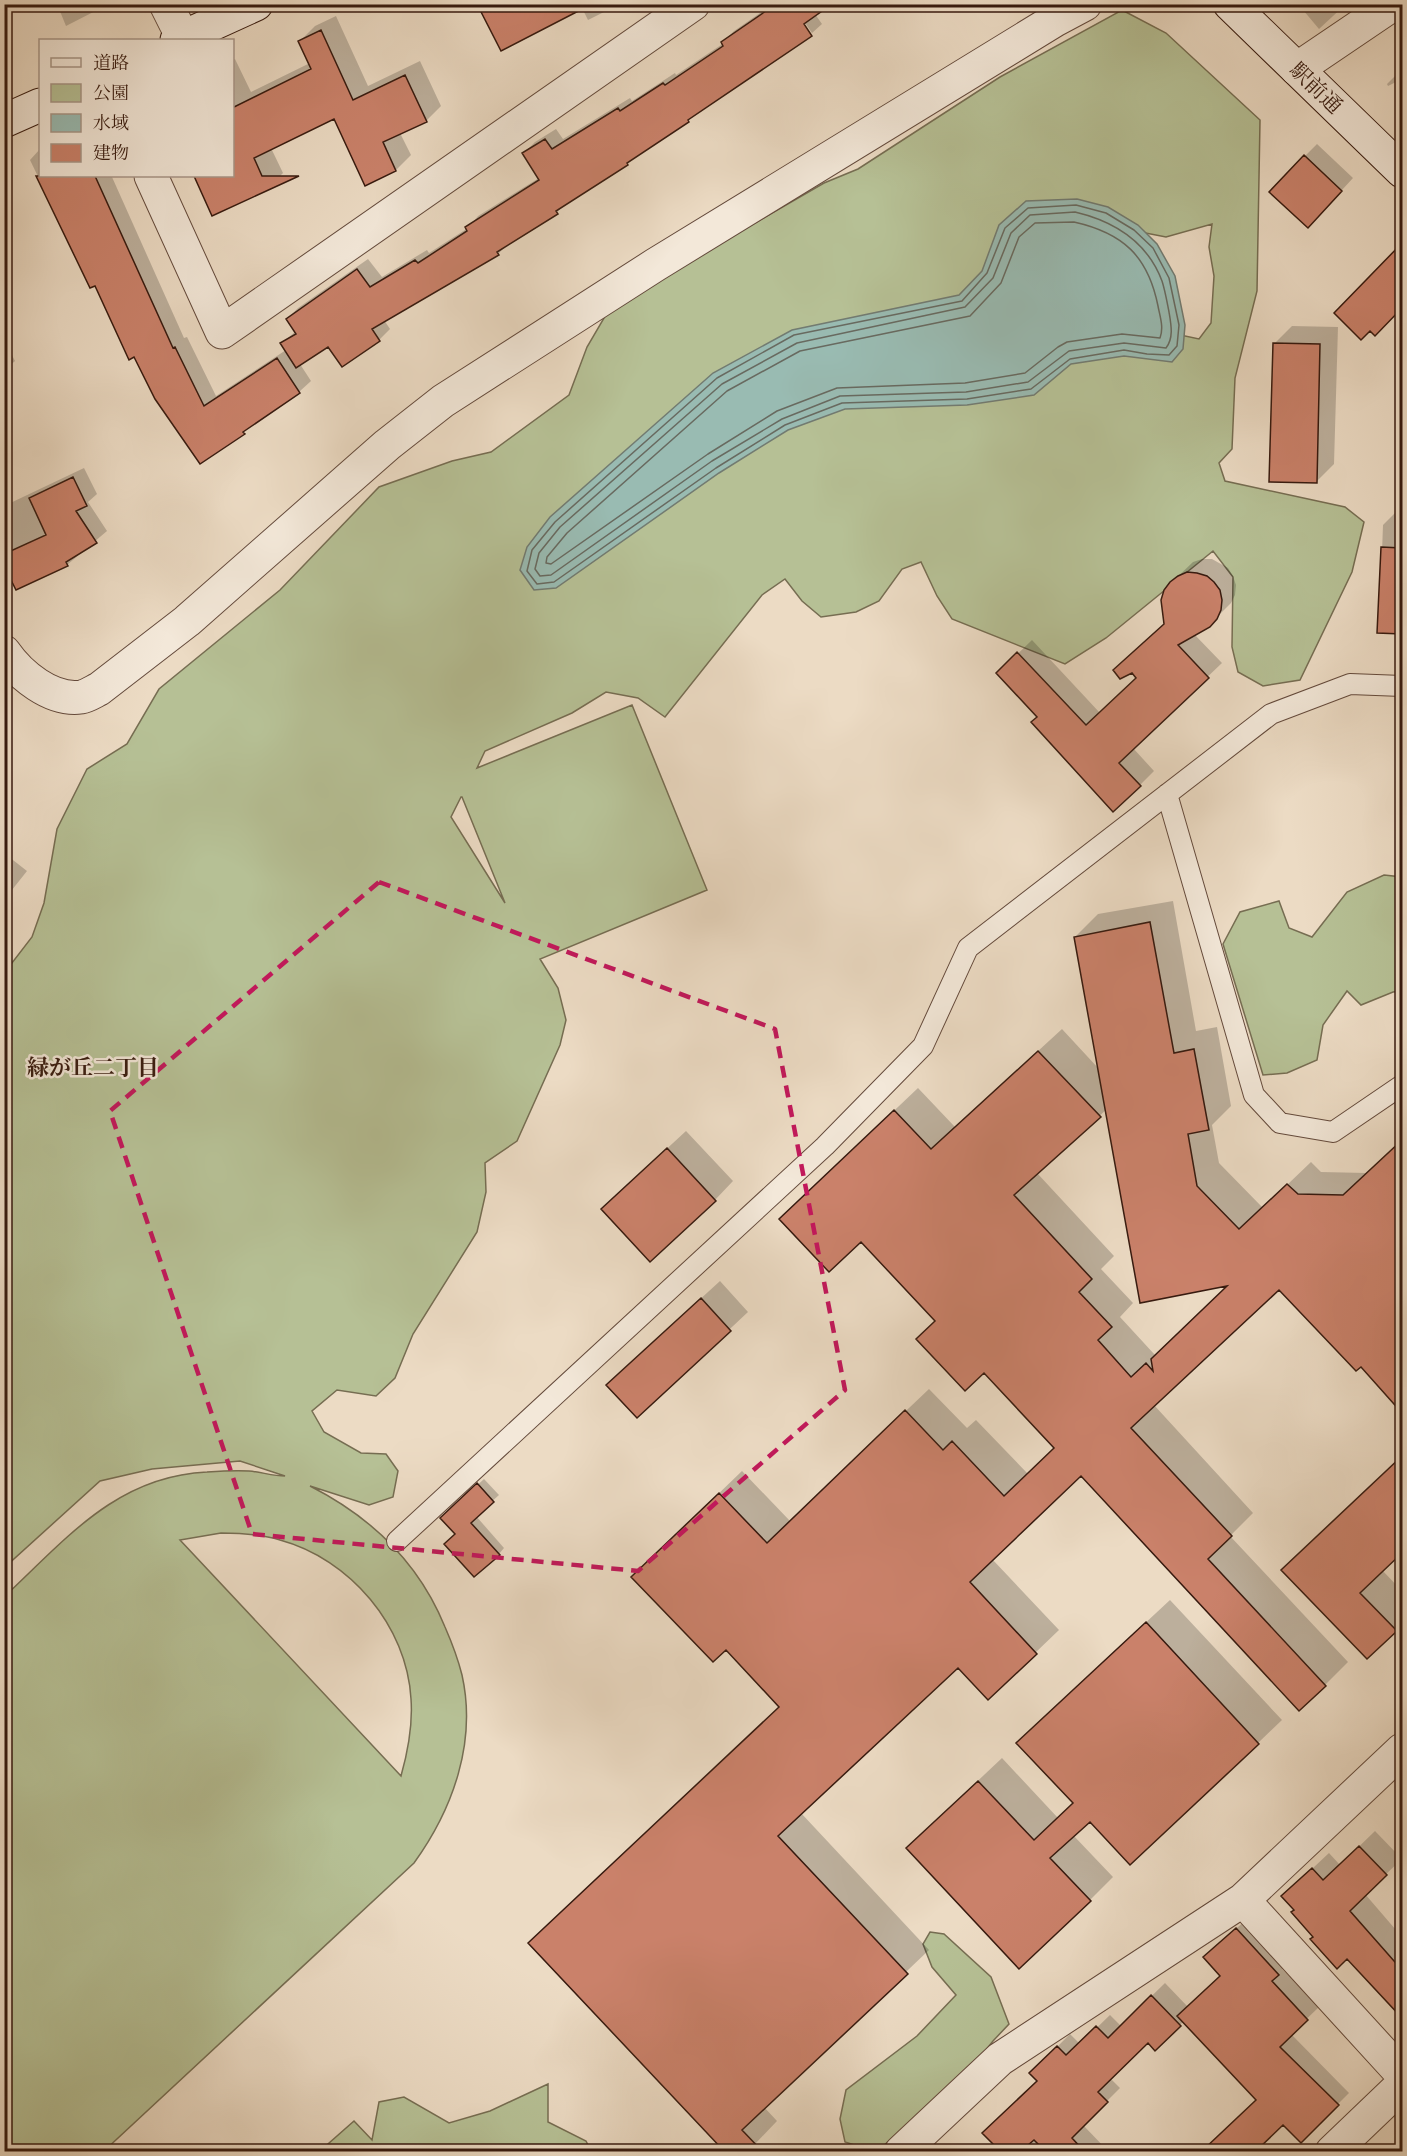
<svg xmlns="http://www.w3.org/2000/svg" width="1407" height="2156" font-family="'IM FELL Great Primer','Noto Serif JP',serif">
<rect width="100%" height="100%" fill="#ecdbc4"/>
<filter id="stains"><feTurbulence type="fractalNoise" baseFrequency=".00333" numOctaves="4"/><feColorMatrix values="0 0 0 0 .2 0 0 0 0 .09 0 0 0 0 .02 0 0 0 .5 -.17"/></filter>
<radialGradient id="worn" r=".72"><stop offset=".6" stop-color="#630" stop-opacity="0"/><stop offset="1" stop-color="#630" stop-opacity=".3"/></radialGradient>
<path fill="#b6c095" stroke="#766d52" stroke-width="1.5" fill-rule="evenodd" d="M1122,10L1166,33L1260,120L1257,291L1235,378L1232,449L1219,463L1225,481L1345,507L1364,522L1352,572L1300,680L1263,686L1238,672L1232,647L1233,577L1213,551L1106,638L1065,664L952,619L937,596L921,562L902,569L879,601L856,612L821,617L802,601L785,579L762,595L665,717L638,698L606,692L572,713L485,751L477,768L632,705L707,890L540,959L558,988L566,1020L560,1045L517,1141L485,1163L486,1192L477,1232L413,1334L395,1378L376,1396L337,1390L312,1411L324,1432L361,1453L386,1454L398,1471L393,1497L369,1505L310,1486C371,1517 419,1563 445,1627C452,1643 458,1659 462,1675C477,1742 453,1809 414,1863L104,2151H5V1596C66,1539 117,1476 207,1472C221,1471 235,1470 249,1471C261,1472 273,1476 285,1476L240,1461L152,1469L100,1481L5,1567V972L32,937L44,903L57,829L87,769L127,744L159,689L280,590L379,487L452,461L491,452L569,395L587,347L611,306L824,183L858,169L1000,77ZM1089,222L1166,237L1212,224L1209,247L1214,276L1211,323L1199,339L1171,333L786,415L988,277ZM461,797H462L505,903L451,817ZM221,1533C241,1533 260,1534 280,1540C350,1559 407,1626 411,1699C413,1726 408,1751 401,1776L180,1540Z
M1384,875L1402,877V991L1393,992L1361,1005L1347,991L1323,1025L1317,1060L1287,1073L1263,1075L1223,944L1240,912L1279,901L1289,928L1312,937L1347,892Z
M930,1932L944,1934L991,1977L1009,2024L993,2041L964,2078L877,2151H873L845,2142L840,2119L846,2090L917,2036L956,1995L932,1967L923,1944Z
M548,2084V2122L586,2141L591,2151H320L354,2121L372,2140L379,2102L404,2097L449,2123L490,2111Z"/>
<path fill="#99bbb2" stroke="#727b71" stroke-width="1.5" d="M1077,199L1108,207L1138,225L1157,244L1175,276L1185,325L1183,349L1172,362L1124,356L1071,364L1034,395L967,405L845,409L788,430L719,473L556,588L534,590L520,570L527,547L550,517L713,373L792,330L959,295L982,271L999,225L1026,201Z"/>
<path fill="#0003" fill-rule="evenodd" d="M57,4H109L66,26Z
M580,4H620L588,20Z
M773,4H830L815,14L822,24L812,33L801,17L688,120L637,154L627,164L568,201L557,212L509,243L498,254L384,320L390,329L379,340L329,345L300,364L311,381L299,392L200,462L95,284L91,286L30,160L40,149V176H113L112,177L184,338L187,337L216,396L286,350L282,343L296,331L287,319L298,308L368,259L382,277L427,250L429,253L468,228L478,216L539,178L524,153L535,142L556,129L563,139L630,98L632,101L675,73L676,75L724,43L723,42L734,31Z
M1298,4H1346L1319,29Z
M336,16L368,86L420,61L441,106L426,121L400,133L411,155L396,170L335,117L271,148L283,173L268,188L197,178L199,176H232V60L235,59L251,92L310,63L300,41L315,26Z
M4,20L12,37L4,44Z
M1402,69V79L1388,86L1387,84Z
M1317,144L1353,178L1320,214L1305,156Z
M1402,246V306L1375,334L1370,329L1336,313Z
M1292,326L1338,327L1334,464L1316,482L1274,344Z
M4,340L15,361L4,371Z
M84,468L97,494L88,502L107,531L67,565L4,563V506Z
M1401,507L1402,632H1379L1383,525Z
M1202,559H1212L1228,568L1233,576L1236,585L1235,595L1231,603L1209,625L1194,634L1222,663L1133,748L1154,771L1140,785L1039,717L998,673L1032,640L1100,713L1138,678L1165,623L1171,583L1193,562Z
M4,853L27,871L4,900Z
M1173,901L1196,1031L1217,1027L1231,1106L1212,1125L1219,1163L1263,1208L1311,1162L1321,1172L1367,1173L1402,1140V1410L1361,1365L1279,1288L1154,1405L1253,1513L1230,1536L1348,1662L1325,1685L1081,1474L992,1559L1059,1630L988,1698L958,1665L801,1813L929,1950L764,2107L777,2121L755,2144L747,2152H726L530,1943L781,1706L726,1648L656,1554L742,1471L790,1521L929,1389L967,1428L976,1420L1028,1474L1056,1447L861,1240L804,1196L918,1088L955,1127L1062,1029L1099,1069L1075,937L1098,914ZM1107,1109L1230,1284L1155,1355L1120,1317L1133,1303L1101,1269L1114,1256L1037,1173Z
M686,1131L733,1181L715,1200L621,1191Z
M720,1281L748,1312L637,1416L626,1367Z
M1402,1457V1551L1382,1570L1402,1591V1623L1367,1657L1306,1547Z
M484,1479L499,1495L476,1516L504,1548L499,1554L457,1534L442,1518Z
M1170,1600L1282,1720L1258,1743L1130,1863L1090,1819L1073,1835L1113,1877L1090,1900L931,1825L1002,1758L1058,1818L1074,1803L1042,1719Z
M1375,1831L1402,1859L1365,1894L1402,1937V2016L1348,1957L1315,1937L1283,1896L1329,1853L1340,1865Z
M1248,1918L1289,1962L1282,1969L1319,2007L1291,2034L1349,2093L1301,2141L1283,2123L1254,2152H1212L1208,2148L1258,2100L1184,2021L1155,2049L1148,2041L1110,2078L1120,2088L1083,2125L1109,2152H1002L984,2133L1039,2080L1031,2073L1070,2034L1080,2044L1110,2015L1121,2026L1165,1983L1188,2007L1222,1976L1217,1946Z"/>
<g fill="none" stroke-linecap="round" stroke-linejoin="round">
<path stroke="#686a60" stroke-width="1.5" d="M1076,205L1106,213L1134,230L1153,248L1169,278L1179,325L1177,346L1169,355L1147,354L1124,350L1070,359L1031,389L967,399L842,403L785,425L716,468L554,582L537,584L527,571L532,550L555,522L717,378L794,335L962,301L987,273L1005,228L1028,208Z
M1075,212C1113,221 1147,241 1162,281C1165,290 1167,302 1169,312C1171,324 1174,338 1166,348L1124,343L1069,351L1028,382L966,392L840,396L782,419L712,461L551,575L540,576L535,569L539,553L560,527L722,384L797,343L965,307L993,278L1011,233L1030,215Z
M1074,222C1123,233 1148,256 1158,306C1160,317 1164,327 1160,338L1122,334L1067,342L1058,347L1025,373L965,383L837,388L777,411L708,454L551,564L546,563L547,557L567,533L727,391L800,351L970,316L1001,283L1019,237L1035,223Z"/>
</g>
<path fill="#ca816a" stroke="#371a0f" stroke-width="1.5" d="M477,4H592L501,51Z
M776,4H832L804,24L812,36L688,120L689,122L627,163L628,165L556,211L558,214L497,252L499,255L372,329L380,341L342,367L328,347L296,368L280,343L296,334L286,319L357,269L370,287L415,260L418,263L467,231L465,227L539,180L522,153L545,139L552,149L618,108L620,111L663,83L665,85L723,46L721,42Z
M321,30L353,100L405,75L427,122L383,142L396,171L365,186L334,119L254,158L262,176H299L212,216L194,176H232V108L311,69L298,41Z
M1304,155L1342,191L1308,228L1269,192Z
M36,176H95L173,348L175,347L204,406L277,358L300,393L243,432L245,434L200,464L155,399L134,357L129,360L95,286L90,288Z
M1402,243V308L1375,336L1370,331L1361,340L1334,313Z
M1273,343L1320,344L1317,483L1269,482Z
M73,477L87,506L76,511L97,543L66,562L68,566L16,590L4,566V554L46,535L29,498Z
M1381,547L1402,548V634L1377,633Z
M1187,572L1197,573L1207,576L1214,582L1220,590L1222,600L1221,610L1217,619L1210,627L1178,645L1209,678L1119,763L1141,786L1113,812L1031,722L1037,717L996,673L1017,652L1086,725L1136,678L1132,673L1120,679L1113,670L1164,624L1161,600L1164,590L1170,582L1178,576Z
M1150,922L1174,1053L1194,1049L1209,1130L1188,1134L1197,1186L1239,1229L1287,1184L1298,1194L1343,1195L1402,1140V1413L1361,1367L1356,1371L1279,1290L1131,1428L1232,1536L1208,1559L1326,1686L1299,1711L1081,1476L970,1582L1037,1654L988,1700L958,1668L778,1836L908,1974L742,2130L762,2151H724L528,1943L779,1707L726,1650L713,1662L631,1577L719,1493L767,1543L905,1410L943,1450L952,1441L1004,1496L1054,1448L984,1373L965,1391L916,1339L935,1321L861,1242L829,1272L779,1219L894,1110L931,1149L1038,1051L1101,1117L1014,1195L1092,1279L1079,1292L1112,1327L1098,1340L1131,1377L1146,1363L1153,1371L1151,1359L1227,1286L1140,1303L1074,937Z
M667,1148L716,1201L650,1262L601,1209Z
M701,1298L731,1331L637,1418L606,1385Z
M1402,1456V1553L1360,1593L1397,1631L1367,1659L1281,1570Z
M477,1483L494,1502L471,1523L500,1555L474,1577L444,1544L455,1534L440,1518Z
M1146,1622L1259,1744L1130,1865L1090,1822L1050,1858L1091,1901L1019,1969L906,1848L978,1781L1034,1840L1073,1803L1016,1743Z
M1359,1846L1387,1875L1350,1911L1402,1970V2018L1347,1959L1337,1969L1310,1939L1313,1937L1291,1912L1294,1910L1281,1896L1312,1868L1323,1880Z
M1236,1928L1279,1975L1272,1981L1308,2020L1280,2047L1339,2105L1301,2143L1283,2125L1256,2151H1202L1256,2100L1177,2016L1220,1976L1203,1957Z
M1151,1995L1181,2026L1155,2051L1148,2043L1098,2092L1108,2102L1072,2138L1084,2151H1045L1034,2140L1021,2151H1000L982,2133L1037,2081L1029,2073L1057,2046L1066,2055L1096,2026L1108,2038Z"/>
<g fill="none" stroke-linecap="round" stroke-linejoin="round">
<g stroke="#644a3c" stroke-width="22">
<path id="lane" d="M1167,794L1254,1095L1280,1123L1333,1132L1402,1085
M397,1541L825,1146L923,1046L968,948L1271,714L1350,684L1402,686"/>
</g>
<g stroke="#644a3c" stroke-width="35">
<path id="street" d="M166,4L183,38
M1297,69L1393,4
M151,176L222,332L693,4
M4,652C20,675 51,701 81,697C87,696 93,692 99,689L187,621L387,445L443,401L655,265L1055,20L1085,4
M1243,1900L1402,2074
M901,2152L1000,2059L1243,1900L1402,1750
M1332,2152L1402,2085"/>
</g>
<g stroke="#371a0f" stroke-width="35">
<path id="secondary" d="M1230,4L1402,171
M177,40L256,4
M4,121L40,105"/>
</g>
<use href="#lane" stroke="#f3e8d9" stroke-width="20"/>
<use href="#street" stroke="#f3e8d9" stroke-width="33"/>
<use href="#secondary" stroke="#f3e8d9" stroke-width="33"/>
</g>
<path fill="none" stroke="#c2185b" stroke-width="4.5" stroke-dasharray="12 8" stroke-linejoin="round" d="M379,882L775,1029L845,1390L638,1571L252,1534L110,1111Z"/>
<g text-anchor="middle" stroke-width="5" stroke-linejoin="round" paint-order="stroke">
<g font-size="21" fill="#371a0f" stroke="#f3e8d9">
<text transform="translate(1316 88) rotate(44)" y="7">駅前通</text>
</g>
<g font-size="22" font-weight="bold" fill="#371a0f" stroke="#f3e8d9">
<text x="93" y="1075">緑が丘二丁目</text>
</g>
</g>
<rect width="1407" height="2156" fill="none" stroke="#ecdbc4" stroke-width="24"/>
<rect x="6" y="6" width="1395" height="2144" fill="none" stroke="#371a0f" stroke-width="3"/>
<rect x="12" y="12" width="1383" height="2132" fill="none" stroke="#371a0f" stroke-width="1.5"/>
<rect x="39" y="39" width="195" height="138" fill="#f3e8d9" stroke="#a89688" stroke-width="1.5"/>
<rect x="51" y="58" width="30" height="9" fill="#f3e8d9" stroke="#a89688" stroke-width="1.5"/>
<text x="93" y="69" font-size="18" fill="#371a0f">道路</text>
<rect x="51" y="84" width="30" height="18" fill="#b6c095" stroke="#a89688" stroke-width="1.5"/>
<text x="93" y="99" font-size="18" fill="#371a0f">公園</text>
<rect x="51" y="114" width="30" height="18" fill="#99bbb2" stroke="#a89688" stroke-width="1.5"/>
<text x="93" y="129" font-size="18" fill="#371a0f">水域</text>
<rect x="51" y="144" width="30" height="18" fill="#ca816a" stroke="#a89688" stroke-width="1.5"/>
<text x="93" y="159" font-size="18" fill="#371a0f">建物</text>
<rect width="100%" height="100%" filter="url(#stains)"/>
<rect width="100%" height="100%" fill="url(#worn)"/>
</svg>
